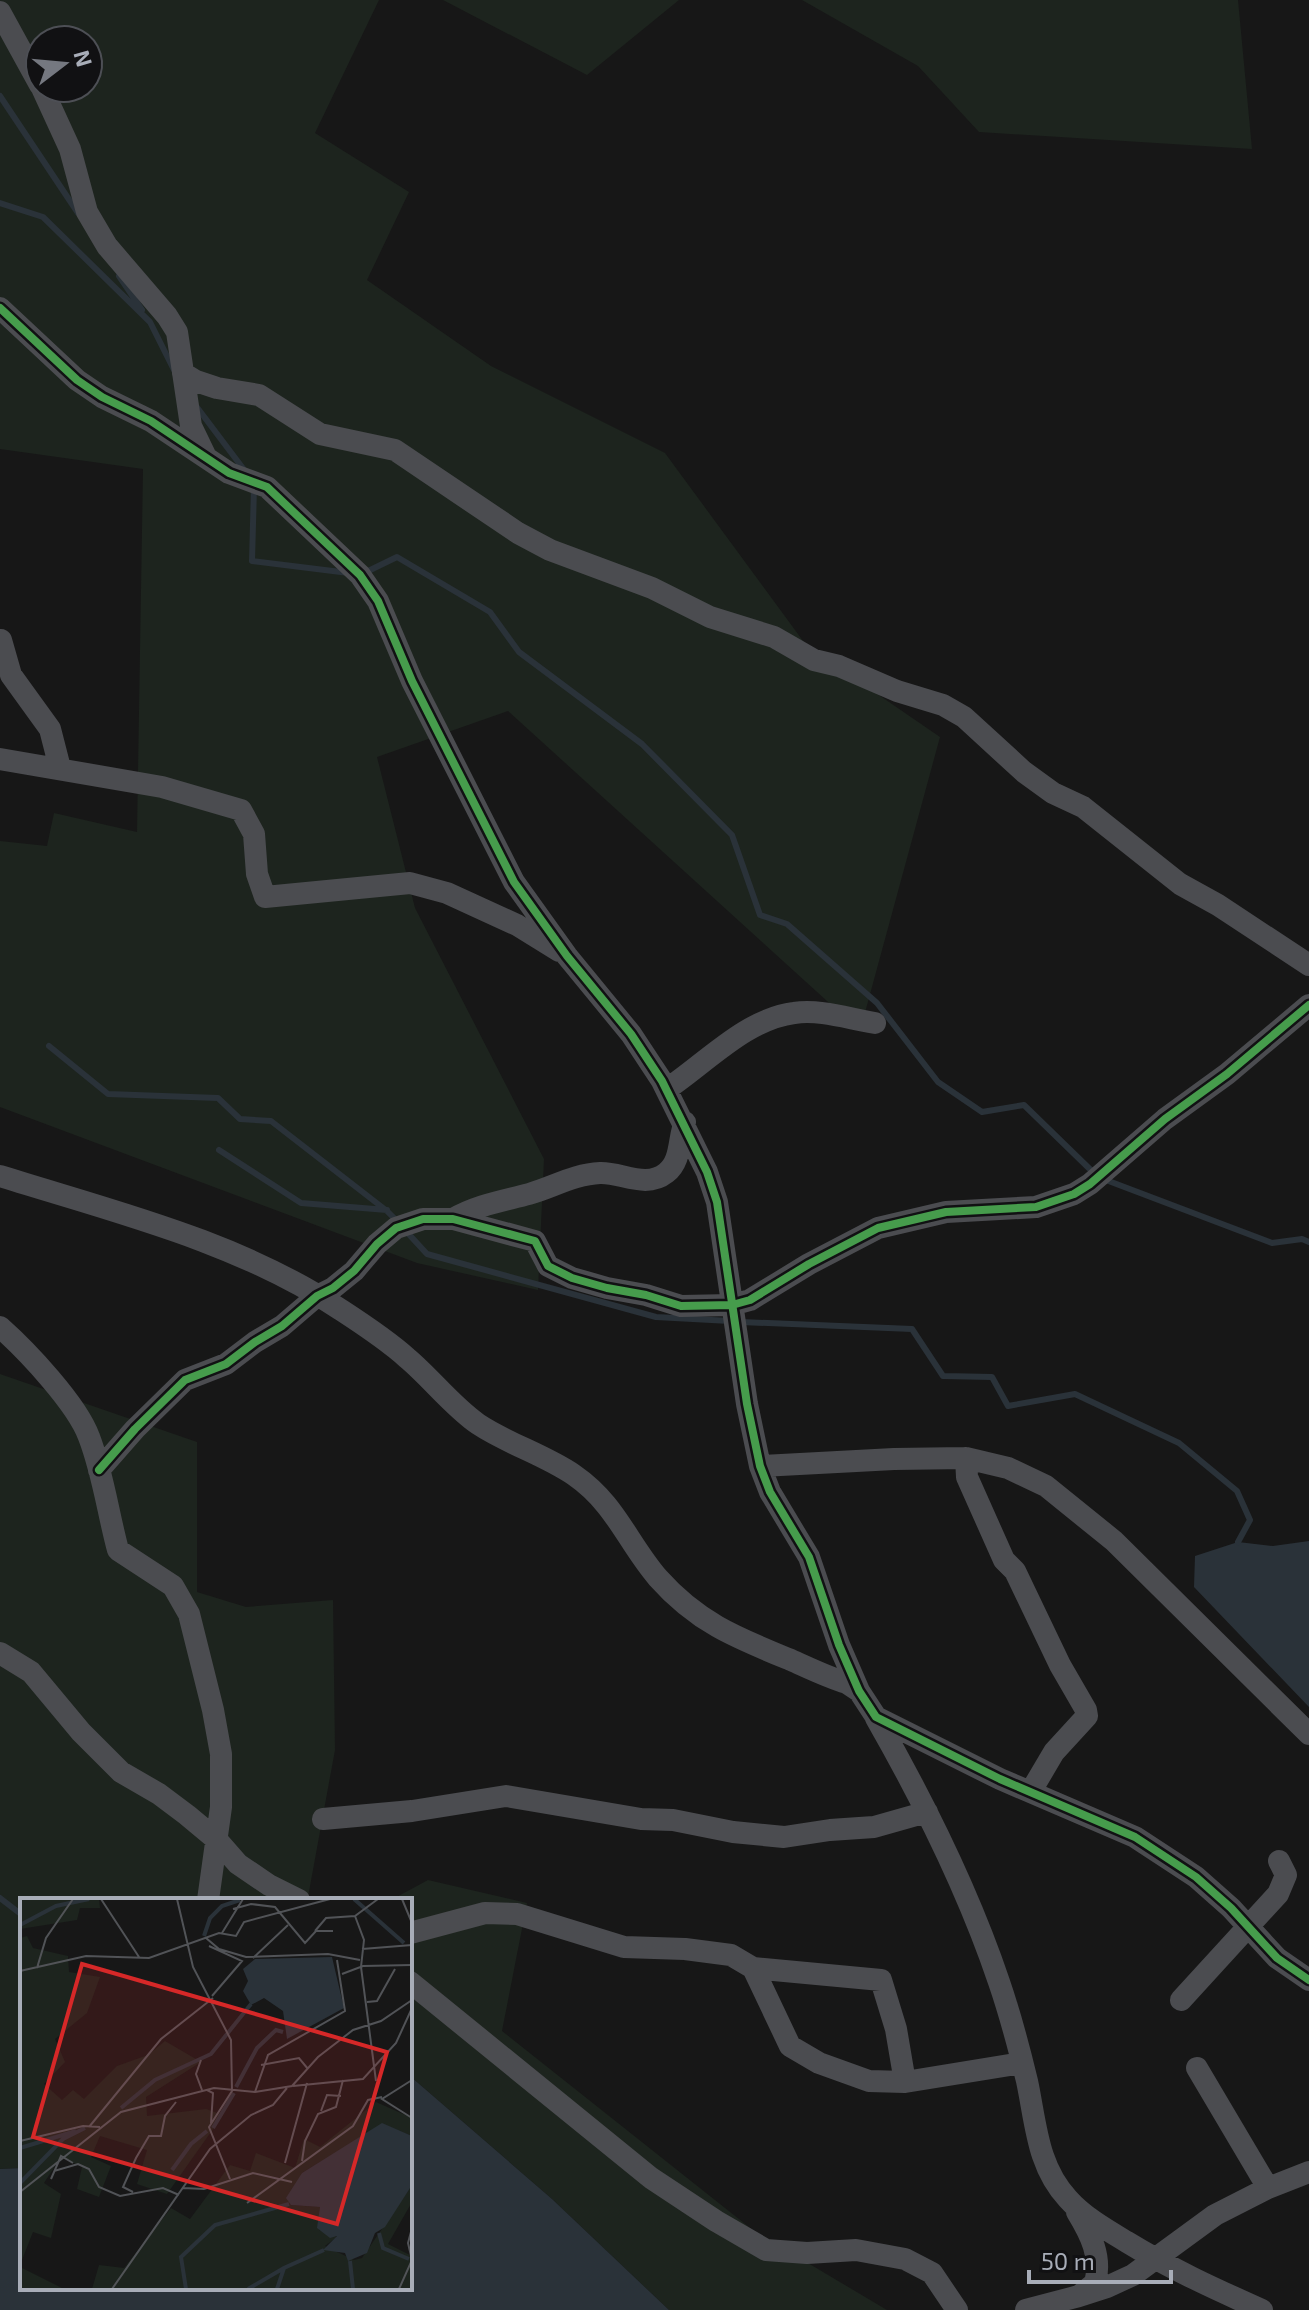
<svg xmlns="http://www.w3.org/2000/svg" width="1309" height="2310" font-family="'Exo 2',sans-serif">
<rect width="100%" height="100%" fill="#171717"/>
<path fill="#1d241e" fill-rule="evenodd" d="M0,0H379L315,133L409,192L367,280L491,366L665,453L806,645L940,737L860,1031L508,711L377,757L415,908L544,1159L538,1290L417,1263L0,1107V841L47,846L54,813L137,832L143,469L0,449ZM40,40H88V88H40Z
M443,0H679L587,75Z
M802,0H1238L1252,149L979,132L918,66Z
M0,1374L197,1442V1592L246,1607L333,1600L335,1750L308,1897L313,1900H95L82,1896L75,1900H22V2168L0,2169Z
M428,1880L527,1903L502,2031L754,2231L887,2310H669L552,2199L410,2076V1900H391Z"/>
<path fill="#2a3239" d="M1309,1541V1707L1194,1587L1195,1556L1238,1542L1273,1546Z
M410,2076L552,2199L669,2310H0V2169L22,2168V2288H410Z"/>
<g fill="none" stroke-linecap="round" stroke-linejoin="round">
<path stroke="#2a3239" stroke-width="6" d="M0,96L78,213
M0,203L43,217L150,322L174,370
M119,276L142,310
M196,406L245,471
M254,487L252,561L349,573
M364,573L397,557L490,612L519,652L642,744L732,835L760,915L787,924L877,1003L938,1082L982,1112L1024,1105L1098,1177L1272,1243L1302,1239L1309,1242
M49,1046L108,1094L218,1098L240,1119L271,1121L387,1211L397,1221
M219,1150L301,1203L387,1210
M404,1229L427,1254L656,1317L730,1321
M741,1322L912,1329L943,1376L992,1377L1008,1406L1075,1394L1179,1443L1237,1491L1250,1520L1238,1542
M0,1898L22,1915"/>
<path stroke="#4b4c50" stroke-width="22" d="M0,12L40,85
M42,88L70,149L87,212L107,246L167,316L177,332L191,426L205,455
M0,308L77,380L102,397L151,421L229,473L267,487L360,575L378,601L412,681L514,882L567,956L631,1034L662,1081L707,1172L717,1202L747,1404L760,1466L770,1492L809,1557L839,1645L859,1691L876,1717L1000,1779L1135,1837L1196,1877L1231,1908L1277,1958L1309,1980
M183,373L196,381L217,388L259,395L320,434L395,450L518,533L550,550L652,588L710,617L774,637L814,660L839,666L897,691L943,705L964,717L1024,772L1053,793L1083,807L1180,884L1218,905L1309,965
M1,640L11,675L50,729L60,768
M0,759L162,787L241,810L254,834L257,874L265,897L410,883L447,893L517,925L559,951
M667,1089C706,1063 746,1019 794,1013C821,1009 849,1019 875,1023
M0,1176C115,1212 236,1241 338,1308C361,1323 386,1339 407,1358C431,1378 452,1406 478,1424C508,1444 545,1455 574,1475C616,1504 627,1542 658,1578C698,1623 737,1638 791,1660C809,1668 827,1677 847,1683L859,1691
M453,1219C477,1205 503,1201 529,1194C553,1187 575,1174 600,1173C621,1172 646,1189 666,1173C682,1161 678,1138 685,1122
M0,1327C27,1351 77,1404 89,1437C103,1473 108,1513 118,1550L173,1586L189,1614L213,1710L221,1754V1807L208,1900
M966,1458L967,1477L1004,1560L1015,1571L1060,1665L1086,1710L1087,1716L1054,1752L1031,1791
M760,1466L894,1459L966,1458L1008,1468L1046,1486L1114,1541L1309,1734
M99,1470L135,1429L185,1380L226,1364L255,1342L282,1326L317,1296L333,1288L354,1271L377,1244L396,1228L423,1219H453L535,1241L548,1266L572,1278L607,1288L646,1295L681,1306L732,1305L750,1300L809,1264L878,1228L946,1212L1036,1207L1074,1194L1090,1184L1165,1119L1227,1074L1309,1005
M0,1653L31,1672L81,1732L121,1772L159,1794L187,1815L217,1840L238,1864L269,1885L299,1900
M876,1718C924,1802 968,1890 999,1982C1010,2014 1019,2048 1027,2081C1036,2123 1037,2166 1068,2199C1084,2217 1107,2230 1127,2242C1171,2269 1215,2289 1262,2310
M323,1819L412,1811L506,1796L641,1819L673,1820L733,1832L784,1837L830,1830L874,1827L927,1812
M410,1933L485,1913L517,1914L624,1947L685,1949L731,1955L753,1968L790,2046L819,2063L869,2081L905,2082L1022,2063
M753,1968L881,1980L896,2029L905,2082
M410,1982L651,2178L716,2221L766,2250L807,2253L856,2250L905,2259L932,2273L957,2310
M1181,2000L1278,1894L1286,1875L1279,1861
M1197,2068L1268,2188
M1079,2296L1107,2287L1133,2275L1215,2215L1268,2188L1309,2172
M1026,2310L1079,2296L1095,2283C1102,2257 1091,2235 1077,2212"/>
<g stroke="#111113" stroke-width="13">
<path id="cycleway" d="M0,308L77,380L102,397L151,421L229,473L267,487L360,575L378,601L412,681L514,882L567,956L631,1034L662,1081L707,1172L717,1202L747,1404L760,1466L770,1492L809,1557L839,1645L859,1691L876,1717L1000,1779L1135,1837L1196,1877L1231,1908L1277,1958L1309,1980
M99,1470L135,1429L185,1380L226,1364L255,1342L282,1326L317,1296L333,1288L354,1271L377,1244L396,1228L423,1219H453L535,1241L548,1266L572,1278L607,1288L646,1295L681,1306L732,1305L750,1300L809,1264L878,1228L946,1212L1036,1207L1074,1194L1090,1184L1165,1119L1227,1074L1309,1005"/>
</g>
<use href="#cycleway" stroke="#469c4c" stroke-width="8"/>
</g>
<g transform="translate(20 1898)">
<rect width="392" height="392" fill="#171717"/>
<path d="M0,1H79L80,10H60L57,22L0,31ZM7,38L13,50L48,58L49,74L80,79L67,115L35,141L45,164L24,186L42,202L53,192L64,201L97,168L128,157L145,143L181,164L126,199L127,218L186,211L203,217L147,296L117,286L127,252L80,238L71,259L91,268L79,299L57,291L62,269L41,259L24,285L41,296L31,340L13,334L0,367V40ZM356,204L392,220V238L362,226L282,275L271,307L300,309L299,332L317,339L305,348L334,362L342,360L392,287V304L368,346L392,358V391H72L79,367L104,370L151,310L170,321L210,267L230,273L236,255L275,270L284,241L300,249ZM0,369L44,391H0Z" fill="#1d241e"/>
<path d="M312,59L324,110L267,141L263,113L244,100L231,107L223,93L228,83L223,71L235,61ZM362,225L392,238V287L365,329L355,335L347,355L328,363L325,355L303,352L317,338L310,340L297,330L300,309L271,307L266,300L282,275Z" fill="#2a3239"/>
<path fill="none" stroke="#2a3239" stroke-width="4" d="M334,1L384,45M0,27L36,8L69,1M184,38L190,20L202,8L220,2M216,189L237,150L256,132L263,134M101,210L135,182L191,156L231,106M193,230L214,195M0,250L56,233M152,272L171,246L187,233M0,285L43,241L65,230M359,335L363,350L389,361M330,363L333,391M166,391L161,359L195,327L269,306M228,391L264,370M257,391L264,370L304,352"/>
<path fill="none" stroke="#515357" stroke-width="2" d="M81,1L119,59M157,1L173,69L211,142L212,193L189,229L210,281M382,1L392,25M213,11L231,6L255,9L285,45L296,33H313M335,18L344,42L341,69L356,183M295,33L306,20L335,18L358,1M202,35L223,1M186,40L199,51L226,59L308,56L340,62M189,48L222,63L192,98M342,51L392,47M233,60L268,27M17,70L26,40L53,1M0,73L66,58L129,60L199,35L216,38L224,24L310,1M322,76L343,68L392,67M347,104L357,103L375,71M181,162L176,176L182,192M241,167L279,160L288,171M392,182L362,201L392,220M273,188L343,181L376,145L392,110M187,192L193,195L191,225M235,194L248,157L325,113L317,62M301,213L307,197L321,198M69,229L141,141L193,100M0,243L63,228L80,229M282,263L285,243L298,216L316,209L323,182M265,265L287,185M34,273L58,266L69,271L79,289L100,298L143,290L159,297M31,281L41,258L53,265M163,290L184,291L233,275L272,284M0,294L101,214L194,190L235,194L272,188L298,159L333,132L361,123L392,102M113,294L103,289L116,260L129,238H141L145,218L156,204M227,305L333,228L348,202L362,199M92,391L190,251L231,217L253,207L267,190M379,391L392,362L388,345L392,330"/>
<path fill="#d62828" fill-opacity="0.15" stroke="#d62828" stroke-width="4" d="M62,66L367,154L317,326L13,239Z"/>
<rect width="392" height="392" fill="none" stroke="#a8adb8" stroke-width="4"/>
</g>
<g transform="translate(64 64) rotate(74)"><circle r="38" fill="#111113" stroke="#4d4f55" stroke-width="2"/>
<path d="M0-6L14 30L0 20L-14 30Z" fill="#757880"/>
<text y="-12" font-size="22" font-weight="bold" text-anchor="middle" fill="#a8adb8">N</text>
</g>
<path d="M1029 2270v12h142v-12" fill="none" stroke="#a8adb8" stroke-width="4"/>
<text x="1041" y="2270" font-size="24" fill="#a8adb8" stroke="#111113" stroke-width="6" paint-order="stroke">50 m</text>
</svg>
